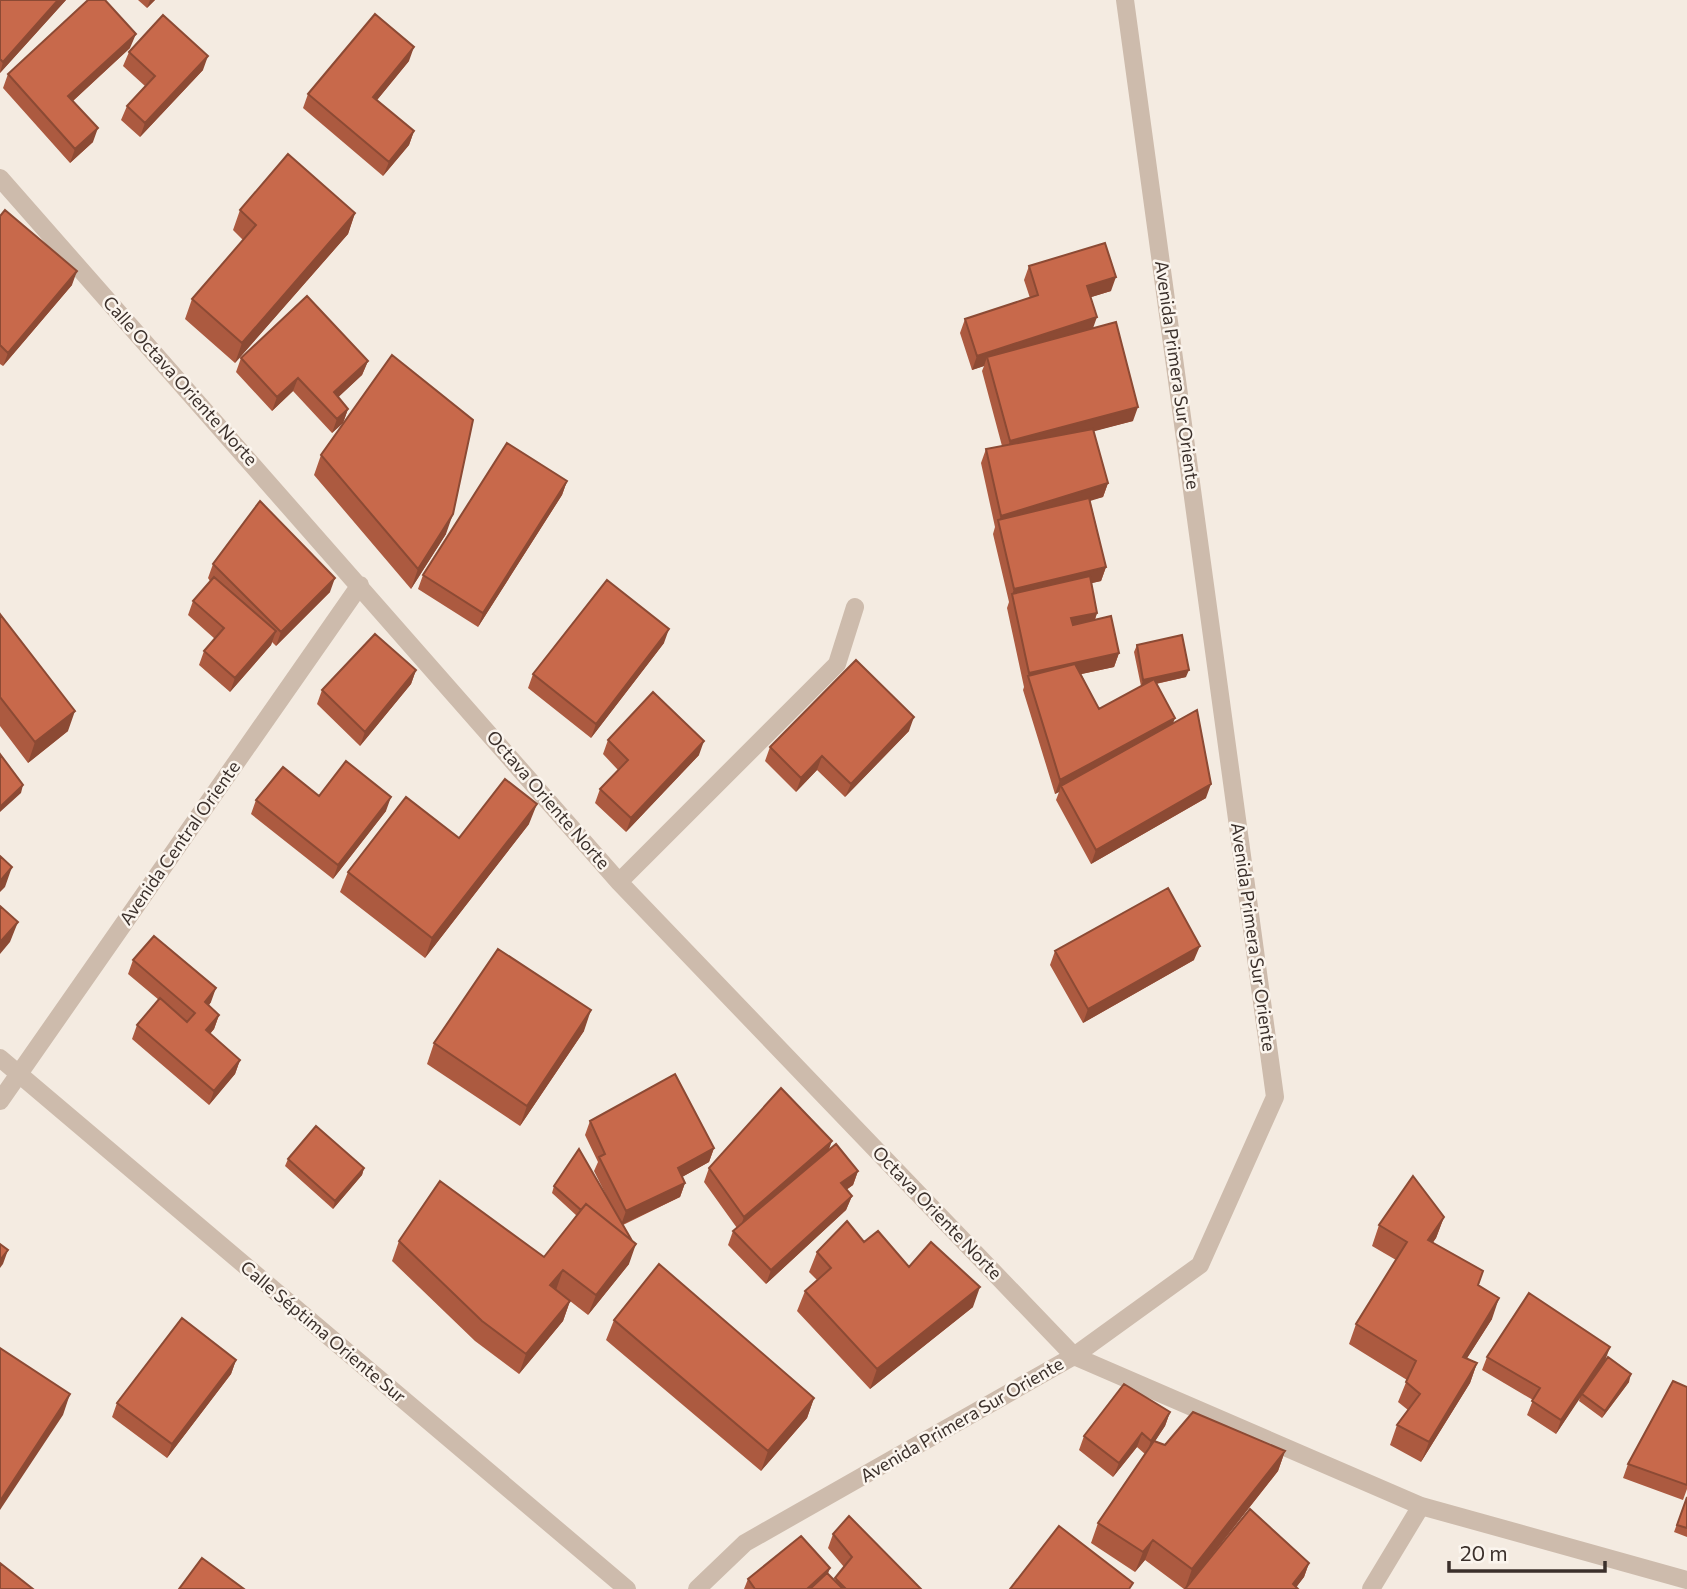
<svg xmlns="http://www.w3.org/2000/svg" width="1687" height="1589" font-family="Commissioner,sans-serif">
<rect width="100%" height="100%" fill="#f4ebe1"/>
<g fill="none" stroke-linecap="round" stroke-linejoin="round">
<path stroke="#cdbbac" stroke-width="18" d="M0,178L619,882L1074,1356L1421,1506L1687,1580
M619,882L837,664L855,607
M0,1058L627,1589
M0,1101L360,585
M697,1589L745,1543L1074,1356L1200,1265L1275,1097L1125,0
M1371,1589L1421,1506"/>
</g>
<path fill="#ac5a40" d="M0,0H66L0,73Z
M138,0H155L147,8Z
M130,48L73,101L93,142L70,163L3,88L8,74Z
M129,52L203,70L140,137L121,120L127,106L145,86L123,66Z
M409,61L377,100L414,131L409,145L383,176L303,108L308,94Z
M240,210L355,213L348,234L235,363L185,319L192,299L243,240L233,230Z
M0,216L72,285L3,366L0,364Z
M1029,266L1111,291L1091,297L1093,328L1133,421L1093,431L1108,483L1103,497L1090,500L1106,567L1101,581L1091,583L1097,613L1095,620L1119,653L1114,667L1081,674L1099,709L1141,686L1134,652L1137,645L1186,677L1156,684L1173,724L1206,798L1091,864L1056,800L1059,792L1055,794L1023,690L1024,687L1007,608L1009,602L993,534L995,527L981,463L986,449L1002,446L982,371L984,366L972,370L960,333L965,319L1030,298L1024,280Z
M241,358L368,361L362,375L338,397L348,409L343,423L332,433L293,391L272,411L236,372Z
M321,455L446,534L411,589L314,475Z
M567,481L562,495L478,627L418,589L423,575Z
M213,564L330,592L276,646L272,642L271,645L230,692L199,665L204,651L215,639L188,615L193,601L210,581L208,578Z
M0,614L68,731L28,763L0,726Z
M664,643L591,738L528,688L533,674Z
M416,670L411,684L360,746L317,704L322,690Z
M909,731L845,797L817,770L796,792L765,761L770,747Z
M608,740L699,755L626,832L595,803L600,789L618,770L603,754Z
M319,796L386,811L333,879L251,814L256,800Z
M529,824L425,958L340,892L348,872L459,838Z
M1055,951L1194,960L1083,1023L1050,965Z
M133,960L211,1002L209,1005L219,1015L214,1029L210,1034L240,1060L235,1074L209,1105L132,1039L137,1025L159,1000L128,974Z
M584,1031L520,1126L427,1064L434,1043Z
M590,1121L714,1148L709,1162L682,1177L685,1183L680,1197L623,1225L629,1264L588,1315L570,1301L563,1321L519,1374L475,1341L392,1261L399,1241L544,1257L577,1216L552,1193L554,1186L609,1201L594,1171L598,1162L585,1135Z
M829,1150L858,1171L853,1185L846,1190L852,1196L846,1210L766,1284L728,1245L733,1231L737,1228L704,1182L709,1168Z
M288,1159L364,1168L362,1175L333,1209L285,1166Z
M1444,1217L1436,1238L1433,1242L1478,1285L1492,1319L1467,1358L1477,1363L1470,1383L1421,1462L1390,1445L1397,1425L1408,1410L1398,1402L1407,1380L1349,1344L1356,1324L1396,1260L1372,1246L1379,1225Z
M864,1242L909,1267L973,1307L870,1389L797,1311L805,1291L817,1280L809,1272L817,1252Z
M614,1320L814,1398L807,1418L761,1471L606,1340Z
M1487,1357L1605,1361L1629,1382L1602,1418L1579,1401L1580,1397L1556,1434L1527,1415L1533,1400L1482,1370Z
M236,1360L231,1374L167,1458L112,1417L117,1403Z
M1687,1387V1489L1683,1500L1623,1478L1628,1464Z
M1170,1412L1165,1426L1155,1441L1165,1445L1285,1451L1278,1471L1194,1578L1309,1563L1304,1577L1296,1587L1298,1589H1184L1145,1560L1135,1572L1091,1543L1098,1523L1145,1454L1137,1447L1113,1477L1079,1450L1084,1436Z
M1687,1497V1537L1674,1532Z
M833,1534L921,1589H744L748,1579L828,1574L835,1581L844,1567L828,1548Z"/>
<path fill="#8c4a34" d="M58,0H66L0,73L3,62Z
M150,0H155L147,8Z
M136,34L130,48L63,110L68,96Z
M414,47L409,61L368,111L373,97Z
M208,56L203,70L140,137L145,123Z
M98,128L93,142L70,163L75,149Z
M414,131L409,145L383,176L389,162Z
M355,213L348,234L235,363L242,343Z
M77,271L72,285L3,366L8,353Z
M1116,277L1111,291L1082,300L1087,286Z
M1097,317L1092,331L987,357L984,366L972,370L977,356Z
M368,361L362,375L329,406L334,392Z
M298,378L293,391L272,411L277,397Z
M1138,407L1133,421L1005,455L1010,441Z
M348,409L343,423L332,433L337,419Z
M567,481L562,495L478,627L483,613Z
M1108,483L1103,497L1000,529L998,523L1001,516Z
M453,514L446,534L411,589L418,569Z
M1106,567L1101,581L1014,602L1012,595L1014,589Z
M335,578L330,592L276,646L281,632Z
M1097,613L1092,627L1066,632L1071,618Z
M669,629L664,643L591,738L596,724Z
M276,631L271,645L230,692L235,678Z
M1119,653L1114,667L1031,685L1028,676L1024,687L1029,673Z
M416,670L411,684L360,746L365,732Z
M1189,670L1186,677L1141,687L1143,680Z
M75,711L68,731L28,763L35,742Z
M914,717L909,731L845,797L851,784Z
M1175,718L1170,732L1061,786L1059,792L1055,794L1060,780Z
M704,741L699,755L626,832L631,818Z
M822,756L817,770L796,792L801,778Z
M1211,784L1206,798L1091,864L1096,850Z
M23,785L21,793L0,812V807Z
M391,797L386,811L333,879L338,865Z
M537,804L529,824L425,958L432,938Z
M12,867L5,887L0,892V881Z
M18,922L10,942L0,954V942Z
M1200,946L1194,960L1083,1023L1088,1009Z
M216,988L211,1002L200,1016L205,1002Z
M591,1010L584,1031L520,1126L527,1106Z
M219,1015L214,1029L201,1044L206,1030Z
M240,1060L235,1074L209,1105L214,1091Z
M832,1141L827,1155L739,1231L744,1217Z
M714,1148L709,1162L673,1182L678,1168Z
M364,1168L362,1175L333,1209L335,1201Z
M858,1171L853,1185L836,1197L841,1183Z
M685,1183L680,1197L621,1225L626,1211Z
M852,1196L846,1210L766,1284L771,1270Z
M1444,1217L1436,1238L1421,1260L1428,1240Z
M636,1244L629,1264L588,1315L596,1295Z
M8,1250L3,1264L0,1268V1260Z
M563,1270L556,1290L550,1285Z
M980,1287L973,1307L870,1389L877,1369Z
M1499,1298L1492,1319L1455,1377L1463,1357Z
M570,1301L563,1321L519,1374L526,1354Z
M1610,1347L1605,1361L1556,1434L1561,1420Z
M236,1360L231,1374L167,1458L172,1444Z
M1477,1363L1470,1383L1421,1462L1429,1442Z
M1631,1374L1629,1382L1602,1418L1605,1411Z
M70,1394L63,1415L0,1510V1501Z
M814,1398L807,1418L761,1471L768,1451Z
M1170,1412L1165,1426L1146,1455L1151,1441Z
M1142,1433L1137,1447L1113,1477L1119,1463Z
M1285,1451L1278,1471L1185,1589L1192,1569Z
M1153,1540L1145,1560L1135,1572L1143,1552Z
M1309,1563L1304,1577L1295,1589L1293,1584Z
M830,1568L825,1582L817,1589H807Z"/>
<path fill="#c8694b" stroke="#8c4a34" stroke-width="2" d="M0,0H58L3,62L0,59Z
M88,0H105L136,34L68,96L98,128L75,149L8,74Z
M375,14L414,47L373,97L414,131L389,162L308,94Z
M163,15L208,56L145,123L127,106L155,76L129,52Z
M288,154L355,213L242,343L192,299L256,225L240,210Z
M5,210L77,271L8,353L0,345V216Z
M1105,243L1116,277L1087,286L1097,317L977,356L965,319L1038,295L1029,266Z
M307,296L368,361L334,392L348,409L337,419L298,378L277,397L241,358Z
M1116,322L1138,407L1010,441L987,357Z
M392,355L473,420L453,514L418,569L321,455Z
M1093,429L1108,483L1001,516L986,449Z
M507,443L567,481L483,613L423,575Z
M1089,498L1106,567L1014,589L998,520Z
M260,501L335,578L281,632L213,564Z
M1090,576L1097,613L1071,618L1073,625L1111,616L1119,653L1029,673L1012,594Z
M214,577L276,631L235,678L204,651L224,628L193,601Z
M607,580L669,629L596,724L533,674Z
M0,614L75,711L35,742L0,697Z
M375,634L416,670L365,732L322,690Z
M1182,635L1189,670L1143,680L1137,645Z
M856,660L914,717L851,784L822,756L801,778L770,747Z
M1075,664L1099,709L1154,679L1175,718L1060,780L1028,676Z
M653,692L704,741L631,818L600,789L628,760L608,740Z
M1197,710L1211,784L1096,850L1061,786Z
M0,754L23,785L0,807Z
M346,761L391,797L338,865L256,800L283,767L319,796Z
M505,779L537,804L432,938L348,872L406,797L459,838Z
M0,856L12,867L0,881Z
M1168,888L1200,946L1088,1009L1055,951Z
M0,906L18,922L0,942Z
M154,936L216,988L205,1002L219,1015L206,1030L240,1060L214,1091L137,1025L160,998L187,1022L195,1013L133,960Z
M498,949L591,1010L527,1106L434,1043Z
M675,1074L714,1148L678,1168L685,1183L626,1211L599,1157L605,1154L590,1121Z
M781,1088L832,1141L744,1217L709,1168Z
M316,1126L364,1168L335,1201L288,1159Z
M836,1144L858,1171L841,1183L852,1196L771,1270L733,1231Z
M579,1149L631,1239H630L586,1204L581,1210L554,1186Z
M1413,1176L1444,1217L1428,1240L1483,1271L1478,1285L1499,1298L1463,1357L1477,1363L1429,1442L1397,1425L1420,1394L1406,1382L1416,1361L1356,1324L1407,1242L1379,1225Z
M440,1181L544,1257L586,1204L636,1244L596,1295L563,1270L550,1285L570,1301L526,1354L482,1321L399,1241Z
M847,1221L864,1242L878,1231L909,1267L931,1242L980,1287L877,1369L805,1291L831,1268L817,1252Z
M0,1244L8,1250L0,1260Z
M659,1264L814,1398L768,1451L614,1320Z
M1529,1293L1610,1347L1561,1420L1532,1401L1540,1388L1487,1357Z
M182,1318L236,1360L172,1444L117,1403Z
M0,1348L70,1394L0,1501Z
M1608,1357L1631,1374L1605,1411L1582,1394Z
M1673,1381L1687,1387V1485L1628,1464Z
M1124,1384L1170,1412L1151,1441L1142,1433L1119,1463L1084,1436Z
M1193,1412L1285,1451L1192,1569L1153,1540L1143,1552L1098,1523L1154,1441L1165,1445Z
M1687,1497V1528L1677,1525Z
M1250,1509L1309,1563L1293,1584L1298,1589H1185Z
M849,1516L921,1589H846L835,1578L852,1557L833,1534Z
M1059,1526L1133,1583L1129,1589H1010Z
M801,1536L830,1568L807,1589H755L748,1579Z
M202,1558L244,1589H179Z
M0,1563L33,1589H0Z
M827,1573L843,1589H810Z"/>
<g text-anchor="middle" stroke-width="5" stroke-linejoin="round" paint-order="stroke">
<g font-size="18" fill="#3b302b" stroke="#fbf5ee">
<text transform="translate(1177 375) rotate(82)" y="6">Avenida Primera Sur Oriente</text>
<text transform="translate(180 381) rotate(48)" y="6">Calle Octava Oriente Norte</text>
<text transform="translate(548 800) rotate(49)" y="6">Octava Oriente Norte</text>
<text transform="translate(180 843) rotate(-55)" y="6">Avenida Central Oriente</text>
<text transform="translate(1253 937) rotate(82)" y="6">Avenida Primera Sur Oriente</text>
<text transform="translate(937 1213) rotate(46)" y="6">Octava Oriente Norte</text>
<text transform="translate(323 1332) rotate(40)" y="6">Calle Séptima Oriente Sur</text>
<text transform="translate(962 1420) rotate(-30)" y="6">Avenida Primera Sur Oriente</text>
</g>
</g>
<path d="M1449 1561v10h156v-10" fill="none" stroke="#3b302b" stroke-width="3.5"/>
<text x="1460" y="1561" font-size="21" fill="#3b302b" stroke="#fbf5ee" stroke-width="5" paint-order="stroke">20 m</text>
</svg>
